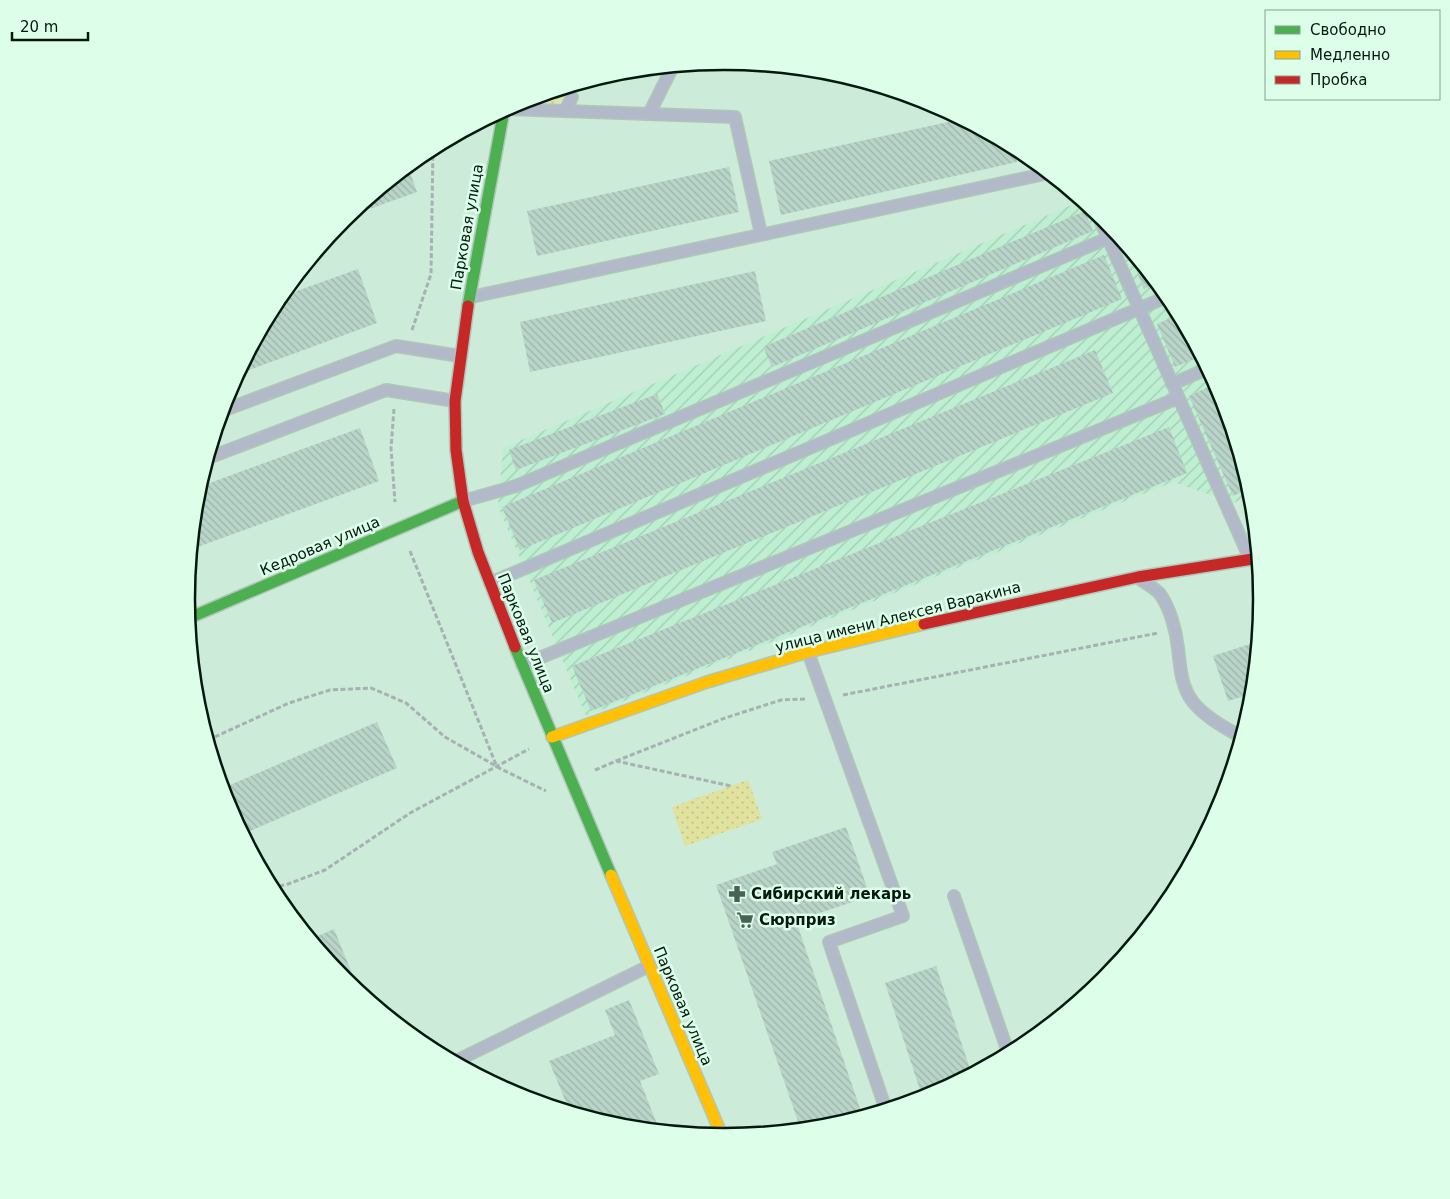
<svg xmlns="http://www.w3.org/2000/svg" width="1450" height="1199" font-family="'DejaVu Sans',sans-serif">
<defs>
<pattern id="industrial-furrows" width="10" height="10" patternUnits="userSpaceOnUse" patternTransform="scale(1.25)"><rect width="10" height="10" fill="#beefd2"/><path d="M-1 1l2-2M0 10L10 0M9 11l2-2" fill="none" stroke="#a2ccb3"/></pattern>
<pattern id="grass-dots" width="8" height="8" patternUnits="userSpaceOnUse" patternTransform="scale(1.25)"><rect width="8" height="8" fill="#e0e29e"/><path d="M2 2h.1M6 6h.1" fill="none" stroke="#bfc187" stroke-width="1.8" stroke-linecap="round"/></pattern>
<pattern id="building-back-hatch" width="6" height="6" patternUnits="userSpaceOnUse" patternTransform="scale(1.25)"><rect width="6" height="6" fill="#b9d4c9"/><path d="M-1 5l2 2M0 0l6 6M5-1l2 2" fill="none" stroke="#9db5ab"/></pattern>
</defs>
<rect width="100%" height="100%" fill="#ccebd9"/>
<path fill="url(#industrial-furrows)" d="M1083,200L1106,219L1173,301L1222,394L1253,494L1233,503L1173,482L586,716L498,506L503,448Z"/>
<path fill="url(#grass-dots)" d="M566,88L564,93L568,95L552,106L543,97V95Z
M748,780L762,819L685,846L672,807Z"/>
<path fill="url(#building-back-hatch)" d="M651,69L647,75L637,70Z
M962,119L1014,146L1017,162L781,215L769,161Z
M408,167L417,192L347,217H346Z
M729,167L739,212L537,256L527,211Z
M1085,211L1093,231L772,367L763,347Z
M1125,244H1126L1158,283L1144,289Z
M1104,255L1122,299L520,550L502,507Z
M358,269L377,323L238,374L280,297Z
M755,271L766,321L530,372L520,322Z
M1180,314L1202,356L1175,367L1157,324Z
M1095,350L1113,393L552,623L534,580Z
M1217,383L1222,394L1251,488L1233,496L1189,396Z
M657,394L665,414L516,470L509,450Z
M1169,427L1187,473L591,711L572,666Z
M360,428L379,481L192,549L197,494L199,487Z
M1259,641L1254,693L1228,701L1213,656Z
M377,722L397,768L243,834L228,805L223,788Z
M846,827L870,896L796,921L863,1117L830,1127L801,1130L716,885L777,864L772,852Z
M334,929L360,993L344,980L311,939Z
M936,966L972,1075L931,1097L923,1099L885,983Z
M629,1000L659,1074L640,1081L657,1124L642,1130L620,1127L570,1112L549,1061L615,1035L605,1010Z"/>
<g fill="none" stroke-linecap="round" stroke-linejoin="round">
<g stroke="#afc7b9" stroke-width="14">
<path id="lane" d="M507,109L649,114L673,66
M565,111L572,97
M649,114L735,117L761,234
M1096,211L1250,559
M471,297L1049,173
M1172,384L1209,368
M222,411L396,346L460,356
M208,458L386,390L455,401
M463,501L516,486L1118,234
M1141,580C1147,584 1155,588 1160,594C1170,608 1176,630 1178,648C1180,666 1181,687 1193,702C1206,718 1226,728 1243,738
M490,583L1169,296
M808,652L903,916L829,942L886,1110
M522,665L1178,398
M954,896L1009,1055
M454,1062L649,966"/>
</g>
<g stroke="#afc7b9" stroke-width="14">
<path id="fast" d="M468,306L504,110
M189,618L463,501
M515,647L611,875"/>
</g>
<g stroke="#afc7b9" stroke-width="14">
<path id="slow" d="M552,737L707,682L808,652L924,624
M611,875L723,1138"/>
</g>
<g stroke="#afc7b9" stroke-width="14">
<path id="jam" d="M468,306L455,401L456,450L463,501L478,552L515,647
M924,624L1138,577L1259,558"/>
</g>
<path stroke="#a6b0b5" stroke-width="3" stroke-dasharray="5 2.5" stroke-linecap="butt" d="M412,330L431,274L433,148
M394,409L391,448L395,502
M410,551L497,767L546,791
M843,695L1158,633
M208,740L289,703L330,690L371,688L406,703L445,737L496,766
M616,761L725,718L781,700L805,699
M595,770L616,761L731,786
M272,888L288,884L325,870L410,813L529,749"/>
<use href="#lane" stroke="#b2b9c8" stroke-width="11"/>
<use href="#fast" stroke="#4caf50" stroke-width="11"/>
<use href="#slow" stroke="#ffc107" stroke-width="11"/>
<use href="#jam" stroke="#c62828" stroke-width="11"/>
</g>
<defs>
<g id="pharmacy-bare" transform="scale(1.35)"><path d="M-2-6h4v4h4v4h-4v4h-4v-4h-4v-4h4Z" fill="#4a6255" stroke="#ddffea" stroke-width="2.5" paint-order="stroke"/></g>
<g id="supermarket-bare" transform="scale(1.35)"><path d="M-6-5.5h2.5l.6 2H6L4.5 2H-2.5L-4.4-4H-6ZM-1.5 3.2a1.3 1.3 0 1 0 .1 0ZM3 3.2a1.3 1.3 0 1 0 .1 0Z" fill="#4a6255" stroke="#ddffea" stroke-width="2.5" paint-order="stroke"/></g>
</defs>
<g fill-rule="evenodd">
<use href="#pharmacy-bare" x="737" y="894"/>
<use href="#supermarket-bare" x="745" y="920"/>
</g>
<g text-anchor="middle" stroke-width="5" stroke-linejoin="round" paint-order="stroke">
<g font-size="15" fill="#04190e" stroke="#ddffea">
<text transform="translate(467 227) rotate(-80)" y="5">Парковая улица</text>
<text transform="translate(320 546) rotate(-23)" y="5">Кедровая улица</text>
<text transform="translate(898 617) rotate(-14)" y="5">улица имени Алексея Варакина</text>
<text transform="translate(526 633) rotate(68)" y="5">Парковая улица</text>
<text transform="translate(683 1006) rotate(67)" y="5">Парковая улица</text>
</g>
<g font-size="15" font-weight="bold" fill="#04190e" stroke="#ddffea" text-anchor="start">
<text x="751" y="899">Сибирский лекарь</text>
<text x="759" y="925">Сюрприз</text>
</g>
</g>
<path d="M0 0H1450V1199H0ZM195 599a529 529 0 1 1 1058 0a529 529 0 1 1-1058 0Z" fill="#ddffea" fill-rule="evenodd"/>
<path fill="none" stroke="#04190e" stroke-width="2.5" d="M195 599a529 529 0 1 1 1058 0a529 529 0 1 1-1058 0Z"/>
<rect x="1265" y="10" width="175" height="90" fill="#ddffea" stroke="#86a392"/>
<rect x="1275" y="26" width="25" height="8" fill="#4caf50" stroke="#86a392"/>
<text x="1310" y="35" font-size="15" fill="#04190e">Свободно</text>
<rect x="1275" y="51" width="25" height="8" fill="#ffc107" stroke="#86a392"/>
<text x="1310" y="60" font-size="15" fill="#04190e">Медленно</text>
<rect x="1275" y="76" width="25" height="8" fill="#c62828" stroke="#86a392"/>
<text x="1310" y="85" font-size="15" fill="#04190e">Пробка</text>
<path d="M12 32v8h76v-8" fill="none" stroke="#04190e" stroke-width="2.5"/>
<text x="20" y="32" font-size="15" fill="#04190e" stroke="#ddffea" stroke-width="4" paint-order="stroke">20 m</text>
</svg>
